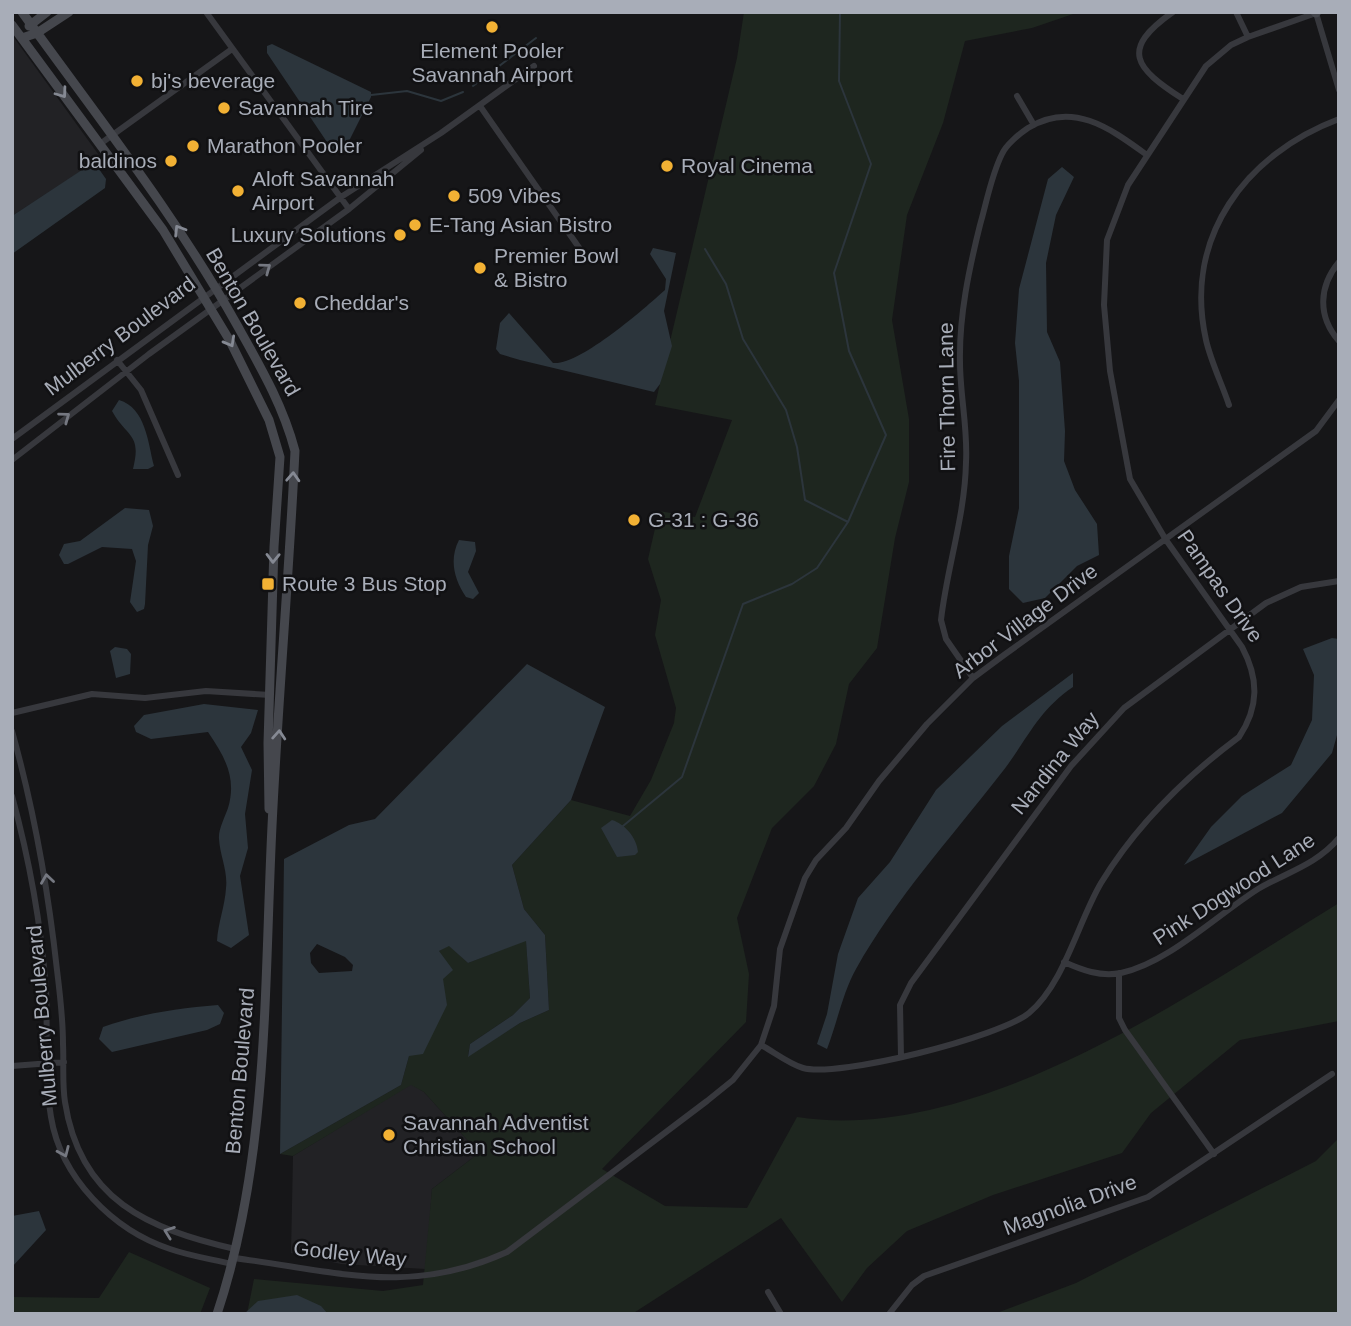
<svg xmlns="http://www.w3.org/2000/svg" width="1351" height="1326" font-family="Arial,sans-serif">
<rect width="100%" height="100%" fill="#161618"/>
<path fill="#222225" d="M12,35L101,158L12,216Z
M411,1084L424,1092L479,1153L432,1189L426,1269L341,1264L291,1253L293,1156Z"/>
<path fill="#1e261f" d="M744,12H1079L1032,28L965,41L943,123L907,215L892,320L909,419V482L895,538L877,648L849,684L836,744L814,786L772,828L737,918L749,974L746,1022L602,1169L665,1206L747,1208L797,1117C977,1145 1191,994 1339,903V1021L1240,1040L1151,1113L1122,1153L993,1195L907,1231L867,1268L842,1302L781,1218L632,1314H247L254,1279L383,1291L423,1285L432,1189L479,1153L424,1092L411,1085L293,1156L280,1154L401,1085L409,1056L443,979L439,951L449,945L468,963L526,940L530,998L513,1015L470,1044L468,1056L520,1023L549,1010L545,935L524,909L512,865L571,800L630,816L651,780L674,723L676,708L655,635L661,600L648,559L659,511L695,517L732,420L655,405L737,58Z
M1339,1138V1314H994L1076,1283L1316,1161Z
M129,1252L210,1288L200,1314H12V1297L99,1298Z"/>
<path fill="#2c353c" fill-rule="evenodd" d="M272,44L371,92V97L343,153L335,154L267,53V46Z
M94,162L106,179L105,188L12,254V216Z
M1062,167L1074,177L1056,215L1046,263L1047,332L1060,362L1065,431L1064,461L1075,490L1097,524L1099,555L1077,566L1045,598L1023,603L1009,589V556L1019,508V381L1015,343L1019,289L1048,179Z
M653,248L676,253L664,311L672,346L660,384L654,392L520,360L500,354L496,349L500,323L509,313L553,363C579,366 644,309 665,290L666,279L650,254Z
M119,400C146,408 148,443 154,466L148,469H133C142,433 127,438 112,411Z
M125,508L149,510L153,526L148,545L145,604L144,609L137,612L130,602L136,561L132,549L102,547L68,564H64L59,555L64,544L80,541Z
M459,540L475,542L476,551L468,572L479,593L473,599L466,597C454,580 449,559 459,540Z
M1332,638L1339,639V728L1332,753L1282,813L1184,865L1211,827L1242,796L1291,765L1312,720L1314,675L1303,649Z
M115,647L127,649L131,654L130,674L116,678L110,651Z
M527,664L605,707L571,800L512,865L524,909L545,935L549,1010L520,1023L468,1057L470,1044L513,1015L530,998L526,941L468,963L449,946L439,951L453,970L443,979L447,1005L423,1054L409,1056L401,1085L280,1154L284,859L349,825L375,819ZM317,944L345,957L353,965L352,971L319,973L311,963L310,953Z
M1073,673V687C1036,712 1026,743 999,776C950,839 896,898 856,969C843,992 837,1023 827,1049L817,1044L827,1014L838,954L858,898L890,862L936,790L1002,726Z
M204,704L258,710L251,733L241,747L252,770L245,814L248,848L240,876L249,935L231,948L217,941C218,923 225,906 226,888C228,871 220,856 219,839C218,830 225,817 228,808C237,778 225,757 208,732L151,739L136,732L134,726L144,715Z
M612,820C625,824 637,838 638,852L635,855L617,857L601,828Z
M218,1005L224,1013L220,1024L207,1030L112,1052L99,1039L103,1027C140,1014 178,1008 218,1005Z
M39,1211L46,1230L12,1267V1216Z
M297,1295L321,1306L328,1314H244L258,1301Z"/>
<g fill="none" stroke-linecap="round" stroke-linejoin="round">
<path stroke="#2c353c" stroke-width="2" d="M473,86L536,38
M371,95L407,91L441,101L463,92
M705,249L726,284L743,339L786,410L797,447L805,500L848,522L886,435L849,351L834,273L871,164L839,81L840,12
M623,826L682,777L743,604L792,584L817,568L848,522"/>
<path stroke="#37383d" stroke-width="6" d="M206,12L349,209
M1173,12C1119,50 1135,68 1183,99
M1236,12L1248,37
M1316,13L1339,90
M1017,96L1034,125
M480,106L580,249
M100,144L232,49
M1339,262C1319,286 1317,316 1339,341
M117,360L141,390L178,475
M1229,405C1222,384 1211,362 1206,340C1183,237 1246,154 1339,119
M12,439L341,197L441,133L534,66
M12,460L149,354L349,209L421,150
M973,678L946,639L941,620C947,567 965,516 966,462C968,429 960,395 960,362C959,316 969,269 980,225C987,201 991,176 1002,154C1006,145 1019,134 1028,128C1073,100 1111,129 1147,155
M12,713L92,694L145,698L206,691L270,695
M12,731C34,810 48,888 57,970C60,994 63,1019 63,1044C64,1063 62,1083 65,1102C80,1200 148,1229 235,1249
M12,796C29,858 41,925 46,989C48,1031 44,1075 51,1117C61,1178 113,1230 170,1249C190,1256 211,1259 232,1264
M1064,962C1082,970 1100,977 1121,973C1168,963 1217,915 1258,889C1287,872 1316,865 1339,838
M1119,973V1018L1125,1030L1214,1154
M761,1045C774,1052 789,1064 803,1068C838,1078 1000,1037 1029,1013C1064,984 1078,922 1101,883C1137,824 1184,778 1239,737C1259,707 1259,679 1242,647L1166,540L1130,479L1110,371L1104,305L1107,240L1128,185L1206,66L1231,45L1248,37L1319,12
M901,1057L900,1005L911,983L1071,766L1124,708L1266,603L1301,587L1339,581
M12,1066L64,1062
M234,1258C336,1271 408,1297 507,1252L707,1101L733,1080L761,1045L774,1006L780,949L805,878L816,860L846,828L879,781L927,724L973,678L1004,655L1316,431L1339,400
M768,1292L781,1314
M889,1314L912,1285L924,1276L1148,1197L1332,1074"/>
<path stroke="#45474d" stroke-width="9" d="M22,12C96,115 175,214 237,325C260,366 283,405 295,451C289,576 278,701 272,826C264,989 269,1158 217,1314
M1315,12L1316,13
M12,25L163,230L230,341L269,420L280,457L274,547L268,743L269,809
M29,26L47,12
M22,38L37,33L69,12"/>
</g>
<defs><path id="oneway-chevron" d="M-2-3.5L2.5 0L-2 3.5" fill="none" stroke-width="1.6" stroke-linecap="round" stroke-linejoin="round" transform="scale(1.75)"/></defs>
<g stroke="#858993">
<use href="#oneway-chevron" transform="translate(62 93) rotate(54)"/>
<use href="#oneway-chevron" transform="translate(179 230) rotate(-122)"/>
<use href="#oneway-chevron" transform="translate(230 342) rotate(61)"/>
<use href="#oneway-chevron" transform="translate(293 477) rotate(-87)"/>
<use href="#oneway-chevron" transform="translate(273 558) rotate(91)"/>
<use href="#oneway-chevron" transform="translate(279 735) rotate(-86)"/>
</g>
<g stroke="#757881">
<use href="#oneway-chevron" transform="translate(266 268) rotate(-36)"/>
<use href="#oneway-chevron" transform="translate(65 417) rotate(-36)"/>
<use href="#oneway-chevron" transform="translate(47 879) rotate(-98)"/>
<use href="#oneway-chevron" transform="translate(64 1152) rotate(66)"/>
<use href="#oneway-chevron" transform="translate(169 1232) rotate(-160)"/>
</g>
<g fill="#f2b134" stroke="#111113" stroke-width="2.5">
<circle cx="492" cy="27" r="7"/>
<circle cx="137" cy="81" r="7"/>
<circle cx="224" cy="108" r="7"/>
<circle cx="193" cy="146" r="7"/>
<circle cx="171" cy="161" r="7"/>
<circle cx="667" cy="166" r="7"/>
<circle cx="238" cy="191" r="7"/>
<circle cx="454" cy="196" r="7"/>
<circle cx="415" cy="225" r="7"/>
<circle cx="400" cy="235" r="7"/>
<circle cx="480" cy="268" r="7"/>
<circle cx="300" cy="303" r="7"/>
<circle cx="634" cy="520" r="7"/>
<rect x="261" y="577" width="14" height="14" rx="3.5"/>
<circle cx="389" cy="1135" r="7"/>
</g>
<g text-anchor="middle" stroke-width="5" stroke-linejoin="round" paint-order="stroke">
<g font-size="21" fill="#a8adb8" stroke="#111113" text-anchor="start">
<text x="492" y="58" text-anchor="middle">Element Pooler<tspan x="492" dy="24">Savannah Airport</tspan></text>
<text x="151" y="88">bj's beverage</text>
<text x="238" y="115">Savannah Tire</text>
<text x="207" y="153">Marathon Pooler</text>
<text x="157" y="168" text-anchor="end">baldinos</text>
<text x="681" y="173">Royal Cinema</text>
<text x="252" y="186">Aloft Savannah<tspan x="252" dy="24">Airport</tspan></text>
<text x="468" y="203">509 Vibes</text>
<text x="429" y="232">E-Tang Asian Bistro</text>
<text x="386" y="242" text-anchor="end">Luxury Solutions</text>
<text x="494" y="263">Premier Bowl<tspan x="494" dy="24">&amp; Bistro</tspan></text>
<text x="314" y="310">Cheddar's</text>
<text x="648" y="527">G-31 : G-36</text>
<text x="282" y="591">Route 3 Bus Stop</text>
<text x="403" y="1130">Savannah Adventist<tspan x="403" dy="24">Christian School</tspan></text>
</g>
<g font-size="21" fill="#a8adb8" stroke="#111113">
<text transform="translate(253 322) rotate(60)" y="7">Benton Boulevard</text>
<text transform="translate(120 336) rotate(-37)" y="7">Mulberry Boulevard</text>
<text transform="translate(947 397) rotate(-91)" y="7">Fire Thorn Lane</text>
<text transform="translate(1220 586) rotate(55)" y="7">Pampas Drive</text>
<text transform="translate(1025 621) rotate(-37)" y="7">Arbor Village Drive</text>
<text transform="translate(1055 763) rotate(-51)" y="7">Nandina Way</text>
<text transform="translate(1234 889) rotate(-33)" y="7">Pink Dogwood Lane</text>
<text transform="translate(42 1016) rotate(-95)" y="7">Mulberry Boulevard</text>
<text transform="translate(240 1071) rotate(-85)" y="7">Benton Boulevard</text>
<text transform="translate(1070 1205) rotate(-20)" y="7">Magnolia Drive</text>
<text transform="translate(350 1254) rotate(6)" y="7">Godley Way</text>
</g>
</g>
<rect width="1351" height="1326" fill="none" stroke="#a8adb8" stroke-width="28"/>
</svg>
